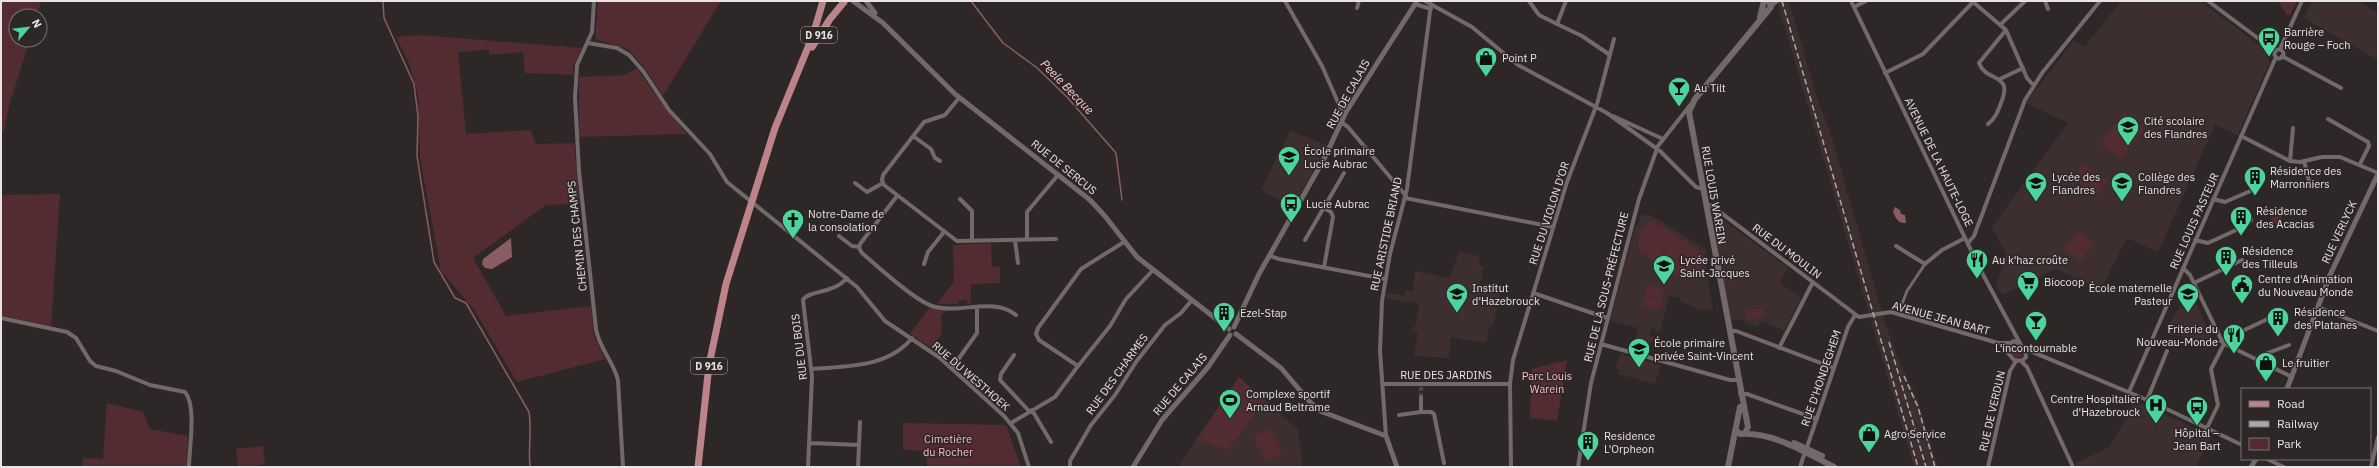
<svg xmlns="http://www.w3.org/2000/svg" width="2379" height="468" font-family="'IBM Plex Sans',sans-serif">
<rect width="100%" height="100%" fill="#2e2728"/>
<path fill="#3d2e30" d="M1777,1H1789L1818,101L1830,131L1884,320L1898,359L1917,398L1938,467H1914Z
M2121,1H2200L2266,50L2269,63L2238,135L2215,125L2158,252L2127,238L2101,289L2055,269L2002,295L1996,285L2006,254L1992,227L2068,123L2026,103L2074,40L2084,47Z
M2312,1H2358L2378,13V60L2304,18Z
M1290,131L1327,145L1294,207L1261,190Z
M1714,213L1788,268L1780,283L1801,298L1784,330L1761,321L1758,327L1744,323L1745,321L1742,319L1731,321L1712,215Z
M1642,214L1652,216L1706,249L1705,262L1713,311L1698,309L1680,301V298L1669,296L1660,332L1652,328L1650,335L1655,337L1650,345L1635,341L1638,328L1610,321L1636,224L1638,225Z
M1459,252L1480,256L1478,265L1484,266L1479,286L1501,291L1493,326L1490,325L1486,343L1451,337L1449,358L1414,356L1418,332L1411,330L1416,325L1419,303L1386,299L1387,293L1405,296L1406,290L1413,291L1415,271L1450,278Z
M2192,293L2215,345L2205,350L2200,339L2169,335L2166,327L2185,300L2184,296Z
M1620,354L1661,365L1655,384L1618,374L1619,369L1616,368Z
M1265,400L1298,430L1303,467H1178L1196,440L1229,450Z
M2135,401L2212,436L2196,467H2077L2075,463L2110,447Z"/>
<path fill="#522c31" d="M1,1H41L37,16H16V40H30L10,102L4,131L1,133Z
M598,1H721L663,96L644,67L628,49L595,39Z
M2278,1H2297L2290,15H2287Z
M419,35L582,48L573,67V75L525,73L523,52L489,55V50L458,52L466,134L531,130L536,144L574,143L580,204L546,205L473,258L506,316L591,306L594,336L605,359L517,382L475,311L441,271L420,158L418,95L409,63L396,37Z
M637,68L662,104L687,134L579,137V77L625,75Z
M2124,112L2144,128L2121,159L2100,144Z
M2083,164L2107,181L2097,196L2072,178Z
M60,194L51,327L1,315V195Z
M2278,209L2284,213L2277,225L2270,221Z
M1649,222H1654L1699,250L1702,259L1697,278C1686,285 1651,259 1640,252C1635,243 1641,227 1649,222Z
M2078,231L2094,243L2088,252L2072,240Z
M2071,240L2087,253L2081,261L2064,249Z
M991,243L992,267L1000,266V283L971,284V303L967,304V300L958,301V304H937L954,282L953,245Z
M1647,285L1665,290L1663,299L1645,295Z
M1645,296L1663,300L1660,310L1642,305Z
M929,308L945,311L941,315L942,333L931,348L910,334Z
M1763,308L1765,317L1747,320L1746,310Z
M2013,345L2020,349L2022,357L2017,358L2012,354L2010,347Z
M1567,360L1557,421L1530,418L1532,369Z
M1239,377L1265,400L1229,450L1196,440Z
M107,403L143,412L150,429L188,436L187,467H83V458L103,459Z
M903,423L1006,425L1021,467H927L926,451L903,450Z
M1270,428L1283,453L1266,462L1253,437Z
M263,446L265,464L257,465V467H238L236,449Z"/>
<path fill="#8b5d62" d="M1895,207L1900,210L1901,214L1905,215L1906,223C1899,224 1895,218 1893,211Z
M511,238L512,257L492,269L485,268L482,264L483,259Z"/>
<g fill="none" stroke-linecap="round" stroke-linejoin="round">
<path stroke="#8b5d62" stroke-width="1.5" d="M383,1L384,18L414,84L418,116L417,156L434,262L455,298L466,303L529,412C532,430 528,448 530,467
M971,1L1003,43L1036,67L1067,97L1116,153L1122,200"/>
<path stroke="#4a4344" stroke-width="4" stroke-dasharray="4 2" stroke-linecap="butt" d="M1421,397V387"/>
<path stroke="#72696a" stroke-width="3" d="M1900,309L1907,291L1925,264"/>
<path stroke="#72696a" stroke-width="4" d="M594,1L592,32L577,65L575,97L579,171L596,329C599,348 613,361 618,380L623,467
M1285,1L1322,66L1344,116
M1425,1L1472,27L1518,65L1607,113L1660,151L1696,187L1703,189
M1529,1L1539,15L1557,24
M1566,1L1557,24L1582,36L1610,55
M1851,1L1980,269L2021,345
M1972,1L2006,30L2027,78L2034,86
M2045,1L2048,9
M2208,1L2275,51
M1415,4L1431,9
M1771,6L1777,1
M1854,7L1866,1
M1357,8L1359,1
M2001,24L2025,1
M588,43L617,48L629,55L643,71L669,110L710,154L727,182L857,287L885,321L940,358L1004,416L1018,433L1029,467
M2280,49L2302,1
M2274.5 54a4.5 4.5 0 1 1 9 0a4.5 4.5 0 1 1-9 0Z
M2282,56L2341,88
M1885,73L1923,54L1974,1
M2000,79L2023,68
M959,98L945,115L924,122L883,175L882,180L884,185L957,241L1056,239
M1613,116L1663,139
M2328,119L2368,142L2369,146L2360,164
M1341,122L1348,127L1406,196
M1988,124C1995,119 1998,111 2001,103C2014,72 1986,83 1979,63L2006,30
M913,136L931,149L935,158L940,161
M2241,136L2290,161L2300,162L2322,157H2340L2378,173
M2290,161L2293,128
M2304,161L2309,181
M855,183L867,192L883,183
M897,196L860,244L859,248L862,253C878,267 914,300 932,306C959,315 993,296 1016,315
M1405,198L1553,227
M960,199L972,211V241
M2213,199L2225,202L2255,189L2259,183
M1706,204L1712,206L1859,317L1891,312L1998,343H2009
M1324,208L1331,212L1333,217L1324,267
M839,236L852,246L859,247
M1015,240L1018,263
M1027,240V212L1058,175
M1305,240L1344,173
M2195,240L2208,243L2245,226L2251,220
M1124,242L1081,269L1038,328L1036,334L1039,340L1078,366L1110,326L1126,299L1153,270
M1968,243L1974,236L2025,100L2042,73L2100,1
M1896,246L1925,264L1942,250L1965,238
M1270,256L1279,259L1385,279
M924,264L928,252L944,232
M2183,268L2190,275L2223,343L2292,377
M2194,283L2242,260
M1533,293L1607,318
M2318,307L2378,331
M1,318L67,332L76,338L90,361L96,366L116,371L150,385L185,392C197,406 189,449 189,467
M1729,331H1736L1834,368
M2014,341C2021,344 2026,350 2026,357L2022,361L2014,360L2008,353L2007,345Z
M2221,341L2272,317
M1601,344L1730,380H1738
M1779,348L1813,282
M2023,348L2152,402L2242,445
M1014,355L1001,374L1000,380L1029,411
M2257,360L2260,356L2289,345
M2021,361L2027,367L2073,467
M952,368L977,333V307
M812,369C845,366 888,368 912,338
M1382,384H1510
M2129,392L2276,57
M1740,394H1747L1817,419
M2147,400L2167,351
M1032,410L1051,442
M1421,412H1431L1434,414L1444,463
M1399,415L1421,412V397
M1011,423L1055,397L1078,366
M2207,428L2218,405L2211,369L2224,344
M1386,436L1380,351L1382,301L1390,254L1407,189L1431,4
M810,443L859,445
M1807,447L1848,327L1855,315
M2267,459L2284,467
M808,467L812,377L803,300C808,290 834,294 847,278
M858,467L860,422
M1070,467V461L1091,425L1115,395L1136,362L1165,325L1181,313L1192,300
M1511,467L1510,384L1513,360L1567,182L1597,104L1614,39
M1578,467L1591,383L1639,199L1658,146L1691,104
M1800,467L1805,452
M1988,467L2010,371L2016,361
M2371,467L2378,437"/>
<path stroke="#72696a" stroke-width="5" d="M853,1L883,23L955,94L1090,200L1104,215L1137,257L1229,329
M866,1L875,13
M1234,327L1259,274L1324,159L1346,112L1417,1
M1236,334L1281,368L1309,401L1320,411L1386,436L1397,467
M2287,389L2330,275L2378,174
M1133,467L1162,420L1208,367L1230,335
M2251,467L2256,459"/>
<path stroke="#72696a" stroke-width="6" d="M1760,17L1764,1
M1736,430L1740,434C1773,432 1805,452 1834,467
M1745,433L1748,427L1689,112L1695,99L1771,7L1769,1
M1794,443L1822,456
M1728,467L1740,407"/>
<path stroke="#bd838a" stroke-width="7" d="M812,47L830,19L844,2
M698,467L709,365L726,284L775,128L813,35L823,1"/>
<path stroke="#aea7a8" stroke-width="1.5" stroke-dasharray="6 3" stroke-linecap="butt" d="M1782,1L1918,467
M1889,342L1926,467
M1904,376L1918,407L1935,467"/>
</g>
<defs>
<g id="bus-pin" transform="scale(1.15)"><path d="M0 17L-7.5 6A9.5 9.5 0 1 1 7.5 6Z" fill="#4bd49b" stroke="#2e2728"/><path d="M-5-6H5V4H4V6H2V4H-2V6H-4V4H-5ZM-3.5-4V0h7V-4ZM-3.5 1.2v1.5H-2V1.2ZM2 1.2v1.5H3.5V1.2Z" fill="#111"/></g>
<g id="shop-pin" transform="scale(1.15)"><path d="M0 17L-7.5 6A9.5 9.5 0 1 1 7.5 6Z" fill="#4bd49b" stroke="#2e2728"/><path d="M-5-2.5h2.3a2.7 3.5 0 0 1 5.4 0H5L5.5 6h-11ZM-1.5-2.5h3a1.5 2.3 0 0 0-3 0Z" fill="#111"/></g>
<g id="bar-pin" transform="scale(1.15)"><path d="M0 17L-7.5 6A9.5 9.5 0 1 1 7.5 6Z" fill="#4bd49b" stroke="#2e2728"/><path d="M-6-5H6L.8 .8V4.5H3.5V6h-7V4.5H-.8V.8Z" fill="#111"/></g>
<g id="school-pin" transform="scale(1.15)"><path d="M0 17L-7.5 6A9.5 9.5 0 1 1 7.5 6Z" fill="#4bd49b" stroke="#2e2728"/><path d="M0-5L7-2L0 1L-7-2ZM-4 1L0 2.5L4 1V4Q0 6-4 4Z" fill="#111"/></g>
<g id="building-pin" transform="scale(1.15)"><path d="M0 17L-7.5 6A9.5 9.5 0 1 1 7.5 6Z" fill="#4bd49b" stroke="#2e2728"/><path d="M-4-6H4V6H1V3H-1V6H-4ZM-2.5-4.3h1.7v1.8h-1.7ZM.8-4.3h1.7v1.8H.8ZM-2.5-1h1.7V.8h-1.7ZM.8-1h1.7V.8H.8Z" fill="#111"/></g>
<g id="church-pin" transform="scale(1.15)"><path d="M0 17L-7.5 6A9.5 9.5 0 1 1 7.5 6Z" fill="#4bd49b" stroke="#2e2728"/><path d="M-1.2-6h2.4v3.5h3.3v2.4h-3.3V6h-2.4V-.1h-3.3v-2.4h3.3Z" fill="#111"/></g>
<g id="restaurant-pin" transform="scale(1.15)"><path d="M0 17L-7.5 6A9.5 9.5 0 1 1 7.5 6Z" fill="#4bd49b" stroke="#2e2728"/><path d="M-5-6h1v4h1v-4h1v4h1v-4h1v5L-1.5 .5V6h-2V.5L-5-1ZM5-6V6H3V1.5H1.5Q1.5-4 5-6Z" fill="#111"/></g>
<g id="supermarket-pin" transform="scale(1.15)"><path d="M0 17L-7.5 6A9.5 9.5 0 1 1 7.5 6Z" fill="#4bd49b" stroke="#2e2728"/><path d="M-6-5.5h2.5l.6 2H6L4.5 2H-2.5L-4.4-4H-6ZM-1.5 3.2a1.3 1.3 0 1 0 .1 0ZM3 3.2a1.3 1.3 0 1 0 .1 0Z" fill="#111"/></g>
<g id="civic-pin" transform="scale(1.15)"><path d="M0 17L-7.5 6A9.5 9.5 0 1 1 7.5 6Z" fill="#4bd49b" stroke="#2e2728"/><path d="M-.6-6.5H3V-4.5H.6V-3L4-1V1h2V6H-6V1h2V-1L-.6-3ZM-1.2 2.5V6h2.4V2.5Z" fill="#111"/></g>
<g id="stadium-pin" transform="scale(1.15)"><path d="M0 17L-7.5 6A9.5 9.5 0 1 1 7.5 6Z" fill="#4bd49b" stroke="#2e2728"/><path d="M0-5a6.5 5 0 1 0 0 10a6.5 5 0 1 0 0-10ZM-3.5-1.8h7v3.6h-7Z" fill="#111"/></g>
<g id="hospital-pin" transform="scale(1.15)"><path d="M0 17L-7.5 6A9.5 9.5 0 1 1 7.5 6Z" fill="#4bd49b" stroke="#2e2728"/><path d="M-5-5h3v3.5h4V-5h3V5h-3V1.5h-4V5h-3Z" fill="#111"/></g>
</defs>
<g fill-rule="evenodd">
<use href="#bus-pin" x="2269" y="38"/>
<use href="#shop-pin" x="1486" y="58"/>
<use href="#bar-pin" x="1679" y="88"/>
<use href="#school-pin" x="2128" y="127"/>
<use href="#school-pin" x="1289" y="157"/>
<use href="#building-pin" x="2255" y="177"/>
<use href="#school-pin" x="2036" y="183"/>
<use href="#school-pin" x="2122" y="183"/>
<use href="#bus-pin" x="1291" y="204"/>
<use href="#building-pin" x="2241" y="217"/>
<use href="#church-pin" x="793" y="220"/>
<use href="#building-pin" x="2226" y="257"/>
<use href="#restaurant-pin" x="1977" y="260"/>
<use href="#school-pin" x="1664" y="266"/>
<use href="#supermarket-pin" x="2028" y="282"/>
<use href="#civic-pin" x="2242" y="285"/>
<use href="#school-pin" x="1457" y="294"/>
<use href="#school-pin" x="2188" y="294"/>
<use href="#building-pin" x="1224" y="313"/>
<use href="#building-pin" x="2278" y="318"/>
<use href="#bar-pin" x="2036" y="322"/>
<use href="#restaurant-pin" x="2234" y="335"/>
<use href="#school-pin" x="1639" y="349"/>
<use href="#shop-pin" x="2266" y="363"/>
<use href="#stadium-pin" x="1230" y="400"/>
<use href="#hospital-pin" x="2156" y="405"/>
<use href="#bus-pin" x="2197" y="407"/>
<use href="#shop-pin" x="1869" y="434"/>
<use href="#building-pin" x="1588" y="442"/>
</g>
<g text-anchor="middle" stroke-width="3" stroke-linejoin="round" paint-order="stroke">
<g fill="#2e2728" stroke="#b0aaab" stroke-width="1">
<rect x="801" y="27" width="36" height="16" rx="3"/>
<rect x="691" y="358" width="36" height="16" rx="3"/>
</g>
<g font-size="10" font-weight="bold" fill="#e8e2e3">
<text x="819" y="39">D 916</text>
<text x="709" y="370">D 916</text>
</g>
<g font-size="11" fill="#e8e2e3" stroke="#2e2728" text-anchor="start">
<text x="2284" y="36">Barrière<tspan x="2284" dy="13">Rouge – Foch</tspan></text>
<text x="1502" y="62">Point P</text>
<text x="1694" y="92">Au Tilt</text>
<text x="2144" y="125">Cité scolaire<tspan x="2144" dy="13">des Flandres</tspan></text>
<text x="1304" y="155">École primaire<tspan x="1304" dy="13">Lucie Aubrac</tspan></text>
<text x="2270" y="175">Résidence des<tspan x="2270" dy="13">Marronniers</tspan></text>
<text x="2052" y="181">Lycée des<tspan x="2052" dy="13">Flandres</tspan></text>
<text x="2138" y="181">Collège des<tspan x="2138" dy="13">Flandres</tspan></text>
<text x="1306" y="208">Lucie Aubrac</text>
<text x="2256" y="215">Résidence<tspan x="2256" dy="13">des Acacias</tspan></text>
<text x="808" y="218">Notre-Dame de<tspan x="808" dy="13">la consolation</tspan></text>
<text x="2242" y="255">Résidence<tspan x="2242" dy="13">des Tilleuls</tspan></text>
<text x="1680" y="264">Lycée privé<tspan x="1680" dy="13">Saint-Jacques</tspan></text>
<text x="1992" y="264">Au k'haz croûte</text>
<text x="2258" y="283">Centre d'Animation<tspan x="2258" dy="13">du Nouveau Monde</tspan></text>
<text x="2044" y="286">Biocoop</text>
<text x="1472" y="292">Institut<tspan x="1472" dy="13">d'Hazebrouck</tspan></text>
<text x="2172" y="292" text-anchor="end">École maternelle<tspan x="2172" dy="13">Pasteur</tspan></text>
<text x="2294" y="316">Résidence<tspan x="2294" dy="13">des Platanes</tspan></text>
<text x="1240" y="317">Ezel-Stap</text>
<text x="2218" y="333" text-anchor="end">Friterie du<tspan x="2218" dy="13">Nouveau-Monde</tspan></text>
<text x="1654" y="347">École primaire<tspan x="1654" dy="13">privée Saint-Vincent</tspan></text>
<text x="2036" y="352" text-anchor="middle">L'incontournable</text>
<text x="2282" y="367">Le fruitier</text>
<text x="1246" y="398">Complexe sportif<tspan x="1246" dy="13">Arnaud Beltrame</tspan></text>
<text x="2140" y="403" text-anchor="end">Centre Hospitalier<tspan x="2140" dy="13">d'Hazebrouck</tspan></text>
<text x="2197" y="437" text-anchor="middle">Hôpital –<tspan x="2197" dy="13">Jean Bart</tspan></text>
<text x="1884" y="438">Agro Service</text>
<text x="1604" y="440">Residence<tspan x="1604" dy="13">L'Orpheon</tspan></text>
</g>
<g font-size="11" fill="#e8e2e3" stroke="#2e2728">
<text transform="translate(1348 94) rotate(-61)" y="4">RUE DE CALAIS</text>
<text transform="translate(1939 162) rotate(64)" y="4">AVENUE DE LA HAUTE-LOGE</text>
<text transform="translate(1064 167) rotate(39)" y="4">RUE DE SERCUS</text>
<text transform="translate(1714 195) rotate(80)" y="4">RUE LOUIS WAREIN</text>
<text transform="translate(1549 213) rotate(-72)" y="4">RUE DU VIOLON D'OR</text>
<text transform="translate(2194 221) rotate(-66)" y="4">RUE LOUIS PASTEUR</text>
<text transform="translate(2339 232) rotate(-65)" y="4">RUE VERLYCK</text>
<text transform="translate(1386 234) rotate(-78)" y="4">RUE ARISTIDE BRIAND</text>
<text transform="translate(577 236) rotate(-96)" y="4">CHEMIN DES CHAMPS</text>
<text transform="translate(1787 251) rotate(37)" y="4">RUE DU MOULIN</text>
<text transform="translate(1606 287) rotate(-76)" y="4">RUE DE LA SOUS-PRÉFECTURE</text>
<text transform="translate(1941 318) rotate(15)" y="4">AVENUE JEAN BART</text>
<text transform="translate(799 347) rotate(-97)" y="4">RUE DU BOIS</text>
<text transform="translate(1117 374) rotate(-54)" y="4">RUE DES CHARMES</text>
<text x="1446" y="379">RUE DES JARDINS</text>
<text transform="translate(971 376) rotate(41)" y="4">RUE DU WESTHOEK</text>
<text transform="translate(1821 378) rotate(-71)" y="4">RUE D'HONDEGHEM</text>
<text transform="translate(1180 384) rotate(-50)" y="4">RUE DE CALAIS</text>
<text transform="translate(1992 411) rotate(-77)" y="4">RUE DE VERDUN</text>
</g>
<g font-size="11" fill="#fcbec4" stroke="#2e2728">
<text x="1547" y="380">Parc Louis<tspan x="1547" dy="13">Warein</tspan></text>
<text x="948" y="443">Cimetière<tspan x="948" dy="13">du Rocher</tspan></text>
</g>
<g font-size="12" font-style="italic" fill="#fdcdd1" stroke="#2e2728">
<text transform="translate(1067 87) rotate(46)" y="4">Peele Becque</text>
</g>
</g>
<rect width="2379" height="468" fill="none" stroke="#e8e2e3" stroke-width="4"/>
<rect x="2241" y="388" width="130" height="72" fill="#2e2728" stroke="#787273"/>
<rect x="2249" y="401" width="20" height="6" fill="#bd838a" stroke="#787273"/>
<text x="2277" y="408" font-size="12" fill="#e8e2e3">Road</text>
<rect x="2249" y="421" width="20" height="6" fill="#aea7a8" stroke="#787273"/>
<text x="2277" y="428" font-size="12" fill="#e8e2e3">Railway</text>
<rect x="2249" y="438" width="20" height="12" fill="#522c31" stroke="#787273"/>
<text x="2277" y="448" font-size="12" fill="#e8e2e3">Park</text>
<g transform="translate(28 28) rotate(62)"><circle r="19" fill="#2e2728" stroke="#787273"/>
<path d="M0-3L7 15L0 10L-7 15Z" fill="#4bd49b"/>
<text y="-6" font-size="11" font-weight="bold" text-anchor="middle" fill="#e8e2e3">N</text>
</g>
</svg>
